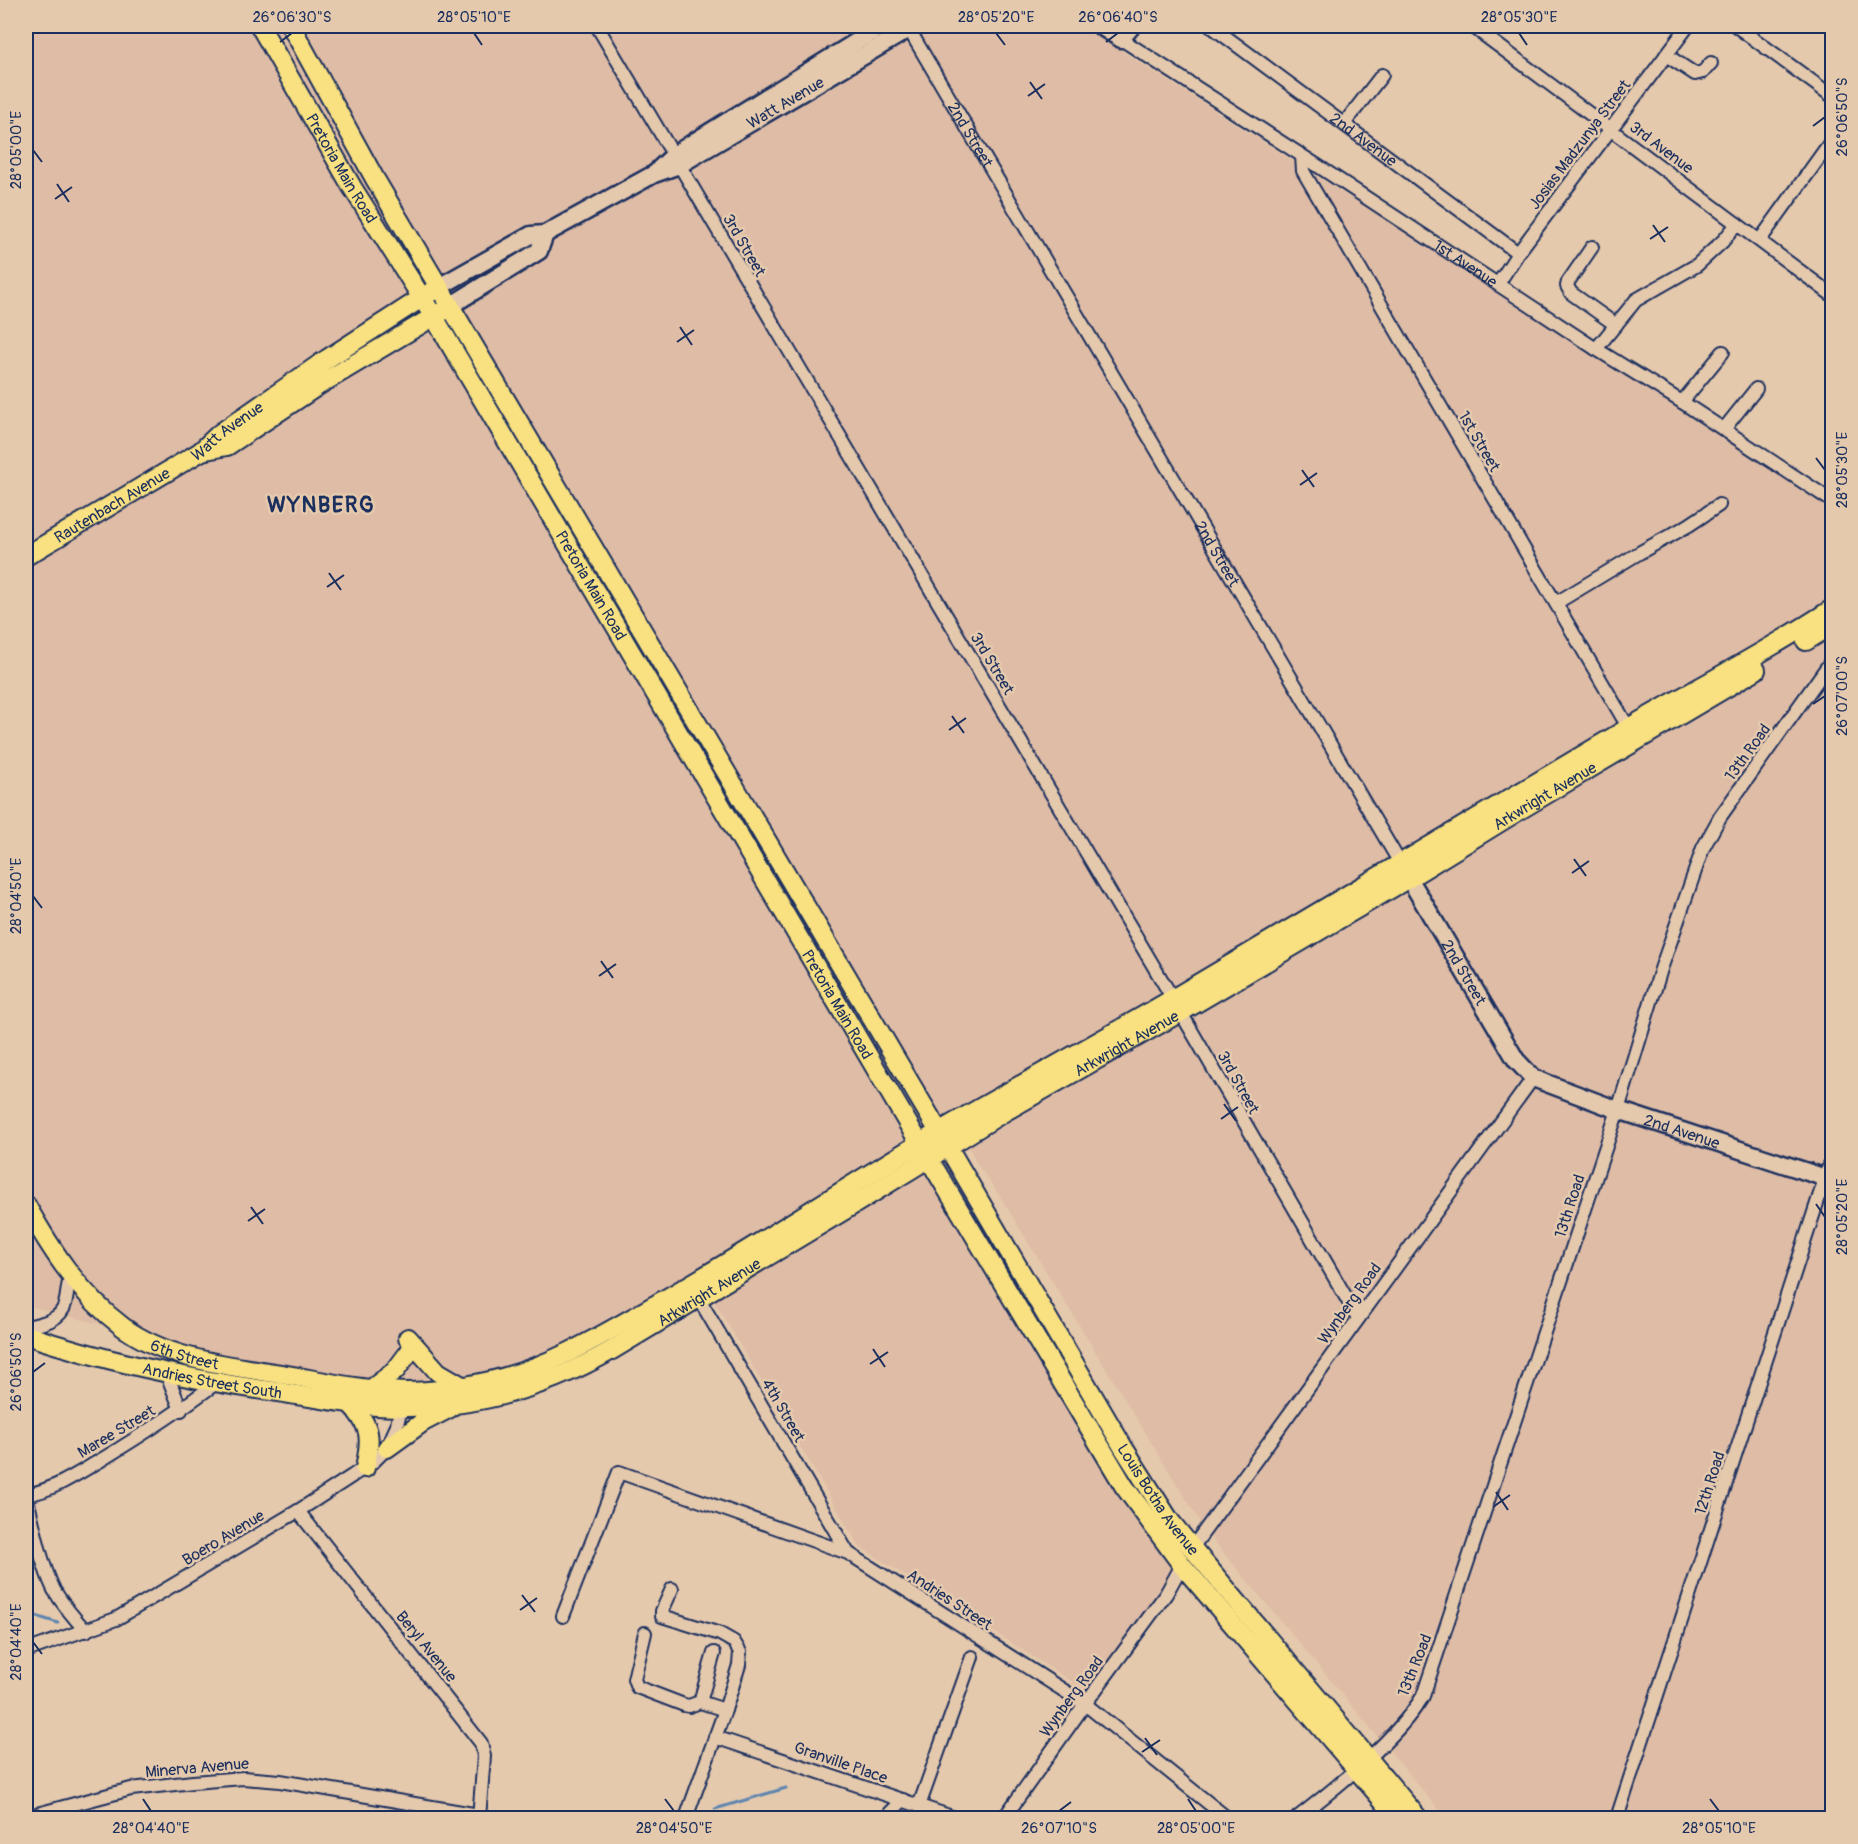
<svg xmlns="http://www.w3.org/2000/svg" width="1858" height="1844" font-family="Pangolin,sans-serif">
<rect width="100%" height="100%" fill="#e5c9ac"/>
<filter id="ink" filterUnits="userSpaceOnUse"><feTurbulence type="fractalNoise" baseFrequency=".0167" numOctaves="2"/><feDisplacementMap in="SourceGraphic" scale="12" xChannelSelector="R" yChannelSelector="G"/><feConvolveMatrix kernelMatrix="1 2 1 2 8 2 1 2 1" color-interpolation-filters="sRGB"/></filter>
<g filter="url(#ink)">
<path fill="#dfbca5" d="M26,26H1083L1832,507V1818H1446L1207,1533L998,1193L977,1164L969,1147L926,1173L1172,1571L1093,1695L859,1546L714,1301L580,1381L418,1406L26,1305Z"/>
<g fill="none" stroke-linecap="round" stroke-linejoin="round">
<path stroke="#5e85b0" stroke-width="3" d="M26,1613L58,1623
M715,1809L786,1788"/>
<g stroke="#1b2f5e" stroke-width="16">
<g id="street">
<path d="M597,26L1173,999L1358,1318"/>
<path id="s1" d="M907,26L1400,863"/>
<path id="s2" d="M1211,26L1518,253"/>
<path d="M1472,26L1832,295"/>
<path d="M1736,26L1832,96"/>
<path id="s3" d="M1121,39L1318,166L1596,349L1682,402L1832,501"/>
<path d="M1666,55L1695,74L1703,72L1711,63"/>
<path d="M1344,124L1382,75"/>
<path d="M1302,156L1303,171L1631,732"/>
<path d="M1760,240L1832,140"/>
<path d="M1592,247L1568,282L1567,286L1571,293L1616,325"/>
<path d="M1498,284L1518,253L1688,26"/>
<path d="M1596,349L1636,300L1697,265L1723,241L1737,224"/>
<path d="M1682,402L1723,352"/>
<path d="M1724,429L1756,389"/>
<path d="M1556,603L1639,553L1689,525L1719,505"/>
<path d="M695,1292L848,1553"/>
<path d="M26,1327C40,1324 61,1321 65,1304C68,1294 67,1285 71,1275"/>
<path d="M166,1372L181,1410"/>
<path d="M26,1495C54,1490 77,1474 101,1460C142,1435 178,1412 216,1383"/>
<path d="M26,1495C34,1526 40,1561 54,1590C63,1605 74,1618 86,1631"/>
<path d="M298,1511L481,1743L484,1756L479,1818"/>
<path d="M1192,1548L1533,1078"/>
<path d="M672,1589L662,1611V1616L720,1634L734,1642L740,1652L739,1665L725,1710L686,1818"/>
<path d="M563,1616L619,1472L848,1553L1085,1704L1227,1818"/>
<path d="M645,1633L634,1679L637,1687L684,1705L689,1706L700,1702L725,1710"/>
<path d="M26,1651L116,1619L298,1511L352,1476L374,1461L387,1448L396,1428L403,1401"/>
<path d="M700,1702L714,1653"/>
<path d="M715,1737L955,1818"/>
<path d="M919,1806L972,1657"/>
<path d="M26,1817L131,1789L193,1782L243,1778L280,1781L479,1815"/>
<path d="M889,1818L890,1813L903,1800"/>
<path d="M1004,1818L1085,1704L1166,1594L1182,1565"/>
<path d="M1297,1818C1337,1787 1397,1739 1423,1696L1618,1110L1661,969L1703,848L1720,817L1832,660"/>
<path d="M1617,1818L1832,1157"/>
</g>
</g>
<g stroke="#1b2f5e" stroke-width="21">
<g id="secondary">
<path d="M1100,26L1121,39L1132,26"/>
<path d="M659,169L674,155L697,140L882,26"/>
<path id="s4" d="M439,287L531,235L545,234L654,174L679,165L914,26"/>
<path d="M450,306L539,251L545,234"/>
<path id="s5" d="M1402,866L1516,1060L1533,1078L1618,1110L1832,1180"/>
</g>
</g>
<g stroke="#1b2f5e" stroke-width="22">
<g id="primary">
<path id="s6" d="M260,26L352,187L434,317L920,1144L1124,1486L1182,1565L1398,1818"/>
<path id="s7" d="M291,26L375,179L948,1147L1123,1447L1170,1521L1192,1548L1418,1818"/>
<path d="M201,451L227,446L319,385L443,311"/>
<path id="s8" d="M26,556L200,452L219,434L327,359L431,292"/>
<path d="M1806,641L1832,625"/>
<path id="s9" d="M26,1205C52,1251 80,1295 123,1327C171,1362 236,1366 293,1376C331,1383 368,1391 407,1392C434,1392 463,1387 490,1381C551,1367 606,1333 660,1302C754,1249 844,1188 937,1133C1015,1087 1096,1044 1174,998C1322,911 1468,823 1615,736C1687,693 1762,655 1832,609"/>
<path id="s10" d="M26,1335C104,1361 183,1378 264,1390C302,1395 339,1403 377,1406C462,1412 539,1392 612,1350L853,1205L1004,1112L1181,1012L1409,878L1523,808L1756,670"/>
<path d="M408,1338L438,1372L462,1386"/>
<path d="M370,1390L395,1371L410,1351"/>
<path d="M349,1402C371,1426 372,1437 365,1468"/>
<path d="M387,1448L423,1422L450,1408"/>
</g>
</g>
<use href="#street" stroke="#e5c9ac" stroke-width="12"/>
<use href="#secondary" stroke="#e5c9ac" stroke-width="16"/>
<use href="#primary" stroke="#f9e181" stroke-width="18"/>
</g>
</g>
<path fill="none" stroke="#1b2f5e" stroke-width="2" d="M474,33L482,45M996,33L1005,45M1519,33L1527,45M280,42L292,33M1106,42L1118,33M1030,82L1042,99M1028,96L1045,84M1813,126L1825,117M33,150L42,162M57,184L69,202M55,199L72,187M1653,225L1665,242M1650,239L1668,227M680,327L692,345M677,342L694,330M1816,458L1825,470M1302,470L1314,487M1300,485L1317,473M329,573L341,590M327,587L344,575M1813,704L1825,696M952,716L964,733M949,730L966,718M1574,859L1586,876M1572,873L1589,861M33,896L42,908M601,961L613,978M599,976L616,964M1224,1104L1236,1121M1221,1119L1238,1107M1816,1204L1825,1217M251,1207L263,1224M248,1221L265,1209M873,1349L885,1367M870,1364L888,1352M33,1372L45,1363M1496,1492L1508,1510M1493,1507L1510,1495M522,1595L535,1612M520,1610L537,1598M33,1642L42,1654M1145,1738L1157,1755M1142,1752L1160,1740M143,1799L151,1811M665,1799L674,1811M1188,1799L1196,1811M1710,1799L1719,1811M1059,1811L1071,1802"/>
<g text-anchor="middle" stroke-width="5" stroke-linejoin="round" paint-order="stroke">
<g font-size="16" fill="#1b2f5e" stroke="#e5c9ac">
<text dy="6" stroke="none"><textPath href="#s4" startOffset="394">Watt Avenue</textPath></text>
<text dy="6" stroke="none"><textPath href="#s1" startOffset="126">2nd Street</textPath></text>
<text dy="6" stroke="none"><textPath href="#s2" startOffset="190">2nd Avenue</textPath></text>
<text transform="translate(1579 144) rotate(-53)" y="6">Josias Madzunya Street</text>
<text transform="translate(1662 147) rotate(37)" y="6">3rd Avenue</text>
<text dy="6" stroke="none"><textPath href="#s6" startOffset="164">Pretoria Main Road</textPath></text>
<text transform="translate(745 245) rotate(60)" y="6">3rd Street</text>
<text dy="6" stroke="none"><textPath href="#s3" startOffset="411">1st Avenue</textPath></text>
<text dy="6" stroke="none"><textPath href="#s8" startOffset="237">Watt Avenue</textPath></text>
<text transform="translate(1480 441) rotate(60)" y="6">1st Street</text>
<text dy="6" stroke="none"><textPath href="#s8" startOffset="100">Rautenbach Avenue</textPath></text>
<text dy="6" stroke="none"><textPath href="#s1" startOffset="612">2nd Street</textPath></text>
<text dy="6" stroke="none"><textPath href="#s6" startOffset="650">Pretoria Main Road</textPath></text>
<text transform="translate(993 663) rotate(59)" y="6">3rd Street</text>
<text transform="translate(1747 752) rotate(-54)" y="6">13th Road</text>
<text dy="6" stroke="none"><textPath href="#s10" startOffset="1689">Arkwright Avenue</textPath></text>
<text dy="6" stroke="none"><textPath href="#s5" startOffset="123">2nd Street</textPath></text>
<text dy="6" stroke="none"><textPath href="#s6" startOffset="1136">Pretoria Main Road</textPath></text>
<text dy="6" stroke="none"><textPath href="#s10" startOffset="1203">Arkwright Avenue</textPath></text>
<text transform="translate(1239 1082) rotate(61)" y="6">3rd Street</text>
<text dy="6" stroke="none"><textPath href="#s5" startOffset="408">2nd Avenue</textPath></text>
<text transform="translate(1569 1206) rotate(-72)" y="6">13th Road</text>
<text dy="6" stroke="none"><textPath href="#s10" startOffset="717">Arkwright Avenue</textPath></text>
<text transform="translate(1349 1303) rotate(-54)" y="6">Wynberg Road</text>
<text dy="6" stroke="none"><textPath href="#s9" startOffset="225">6th Street</textPath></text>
<text dy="6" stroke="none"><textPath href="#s10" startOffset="192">Andries Street South</textPath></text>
<text transform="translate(784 1410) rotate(60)" y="6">4th Street</text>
<text transform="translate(116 1431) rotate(-31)" y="6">Maree Street</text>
<text transform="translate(1709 1483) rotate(-72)" y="6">12th Road</text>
<text dy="6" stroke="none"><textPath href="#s7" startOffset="1710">Louis Botha Avenue</textPath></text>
<text transform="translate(223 1537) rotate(-31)" y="6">Boero Avenue</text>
<text transform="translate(950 1599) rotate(33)" y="6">Andries Street</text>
<text transform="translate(427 1646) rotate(51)" y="6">Beryl Avenue</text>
<text transform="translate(1414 1665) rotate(-68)" y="6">13th Road</text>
<text transform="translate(1071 1696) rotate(-54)" y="6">Wynberg Road</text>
<text transform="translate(841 1762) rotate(19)" y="6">Granville Place</text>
<text transform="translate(197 1767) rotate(-5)" y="6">Minerva Avenue</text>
</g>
<g font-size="22" font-weight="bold" letter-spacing="1.5" fill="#1b2f5e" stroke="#e5c9ac">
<text x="321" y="512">WYNBERG</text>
</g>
</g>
<rect width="1858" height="1844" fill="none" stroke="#e5c9ac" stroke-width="66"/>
<rect x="33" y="33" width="1792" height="1778" fill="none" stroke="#1b2f5e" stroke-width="2"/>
<g font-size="15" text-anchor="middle" fill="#1b2f5e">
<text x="292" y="22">26°06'30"S</text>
<text x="474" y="22">28°05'10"E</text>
<text x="996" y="22">28°05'20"E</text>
<text x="1118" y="22">26°06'40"S</text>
<text x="1519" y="22">28°05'30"E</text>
<text transform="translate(1842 117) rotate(-90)" y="5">26°06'50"S</text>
<text transform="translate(16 150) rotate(-90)" y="5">28°05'00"E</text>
<text transform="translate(1842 470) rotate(-90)" y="5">28°05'30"E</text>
<text transform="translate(1842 696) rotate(-90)" y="5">26°07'00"S</text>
<text transform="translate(16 896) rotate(-90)" y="5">28°04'50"E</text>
<text transform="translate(1842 1217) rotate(-90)" y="5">28°05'20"E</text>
<text transform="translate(16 1372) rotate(-90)" y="5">26°06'50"S</text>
<text transform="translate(16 1642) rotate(-90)" y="5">28°04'40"E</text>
<text x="151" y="1833">28°04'40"E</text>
<text x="674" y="1833">28°04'50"E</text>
<text x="1059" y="1833">26°07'10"S</text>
<text x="1196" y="1833">28°05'00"E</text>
<text x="1719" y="1833">28°05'10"E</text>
</g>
</svg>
